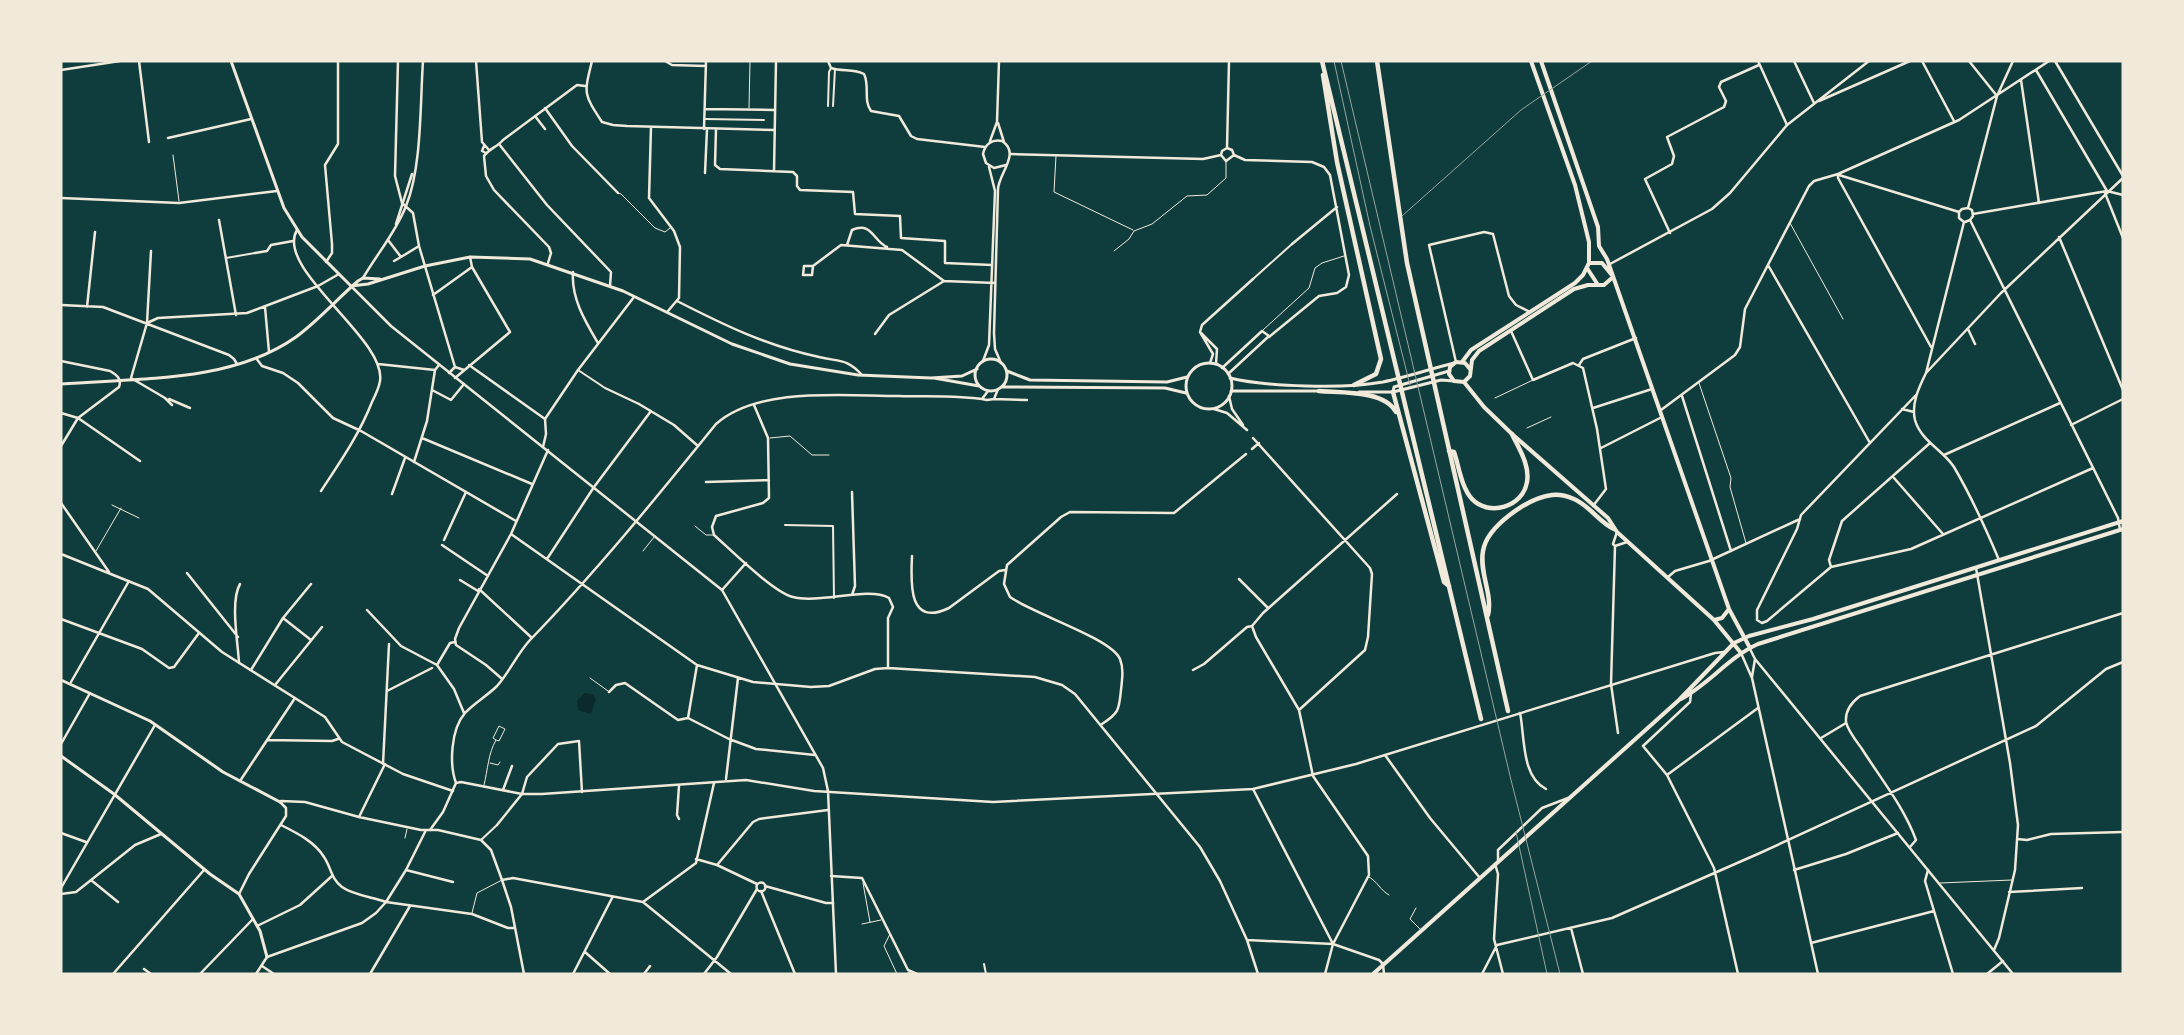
<svg xmlns="http://www.w3.org/2000/svg" width="2184" height="1035" font-family="'Fira Sans Condensed',sans-serif">
<rect width="100%" height="100%" fill="#0f3d3e"/>
<path fill="#0a2a2b" d="M584,693L592,694L596,699L591,714L578,710L577,701Z"/>
<g fill="none" stroke-linecap="round" stroke-linejoin="round">
<path stroke="#f1e9da" stroke-width="1" d="M863,61H913
M749,108L750,61
M173,155L179,201
M1056,156L1054,192L1133,230
M618,193L621,194L655,228L665,232L670,228
M1790,223L1843,319
M1114,251L1129,239L1134,231L1152,224L1187,196L1207,195L1226,178V161
M1263,330L1309,288L1315,268L1322,263L1344,256
M1699,383L1731,478L1730,487L1746,543
M1495,398L1533,380
M1527,428L1551,417
M770,438L790,436L812,455H829
M112,505L139,518
M695,526L706,535H714
M96,551L121,508
M643,551L655,536
M590,678L608,691
M490,763L498,765L500,762
M484,785C488,769 488,754 496,740L493,738L499,726L505,729L499,741L496,740
M405,838L407,829
M1369,877C1378,882 1380,890 1389,895
M863,883L870,922
M1940,883L2012,880
M1416,908L1410,919L1421,930
M472,913L477,893L502,880
M862,924L881,920
M890,934L884,946L897,974
M906,974L910,972"/>
<path stroke="#f1e9da" stroke-width="2" d="M828,106L829,72L831,68
M833,106L835,69
M705,119L764,120
M226,258L255,253
M1253,279L1292,244
M578,370L605,388L639,404
M785,525L833,526L834,598
M481,840L497,825
M984,964L986,974"/>
<path stroke="#f1e9da" stroke-width="2.5" d="M139,61L149,142
M398,61L395,176L402,203L413,213L419,246L455,367L449,373
M476,61L482,142L489,150
M592,61C584,94 583,93 602,122L613,125L627,126L774,130
M665,61L672,65L706,66
M828,61L831,68C842,72 854,68 864,74C870,86 863,100 871,111L899,116L911,136L917,139L985,147
M1758,61L1787,125
M1794,61L1814,103
M1922,61L1954,121
M1969,61L1997,96
M2055,61L2123,176
M2036,70L2107,191
M2021,80L2039,203
M1819,101L1910,61
M545,108L572,146L618,193
M705,109L774,110
M535,116L545,129
M998,123L1004,142
M651,127L649,198L674,231L680,247L679,298L668,311
M704,129L706,61
M716,129L715,165L720,169L793,172L797,176V186L800,190L853,192L855,214L900,216L901,238L945,241V263L992,265
M168,138L251,119
M990,141L997,122L999,61
M499,144L547,205L611,272L610,286
M484,146L482,151L486,153
M1227,148L1229,61
M1227,148L1232,150L1234,155
M1011,154L1203,159L1221,155
M1221,155L1226,161L1234,155
M1221,155L1222,151L1227,148
M1234,155L1245,160L1312,162L1324,167L1330,175L1349,275L1346,287L1337,293L1319,296L1269,337
M774,171L776,61
M705,173L707,129
M1838,174V178L1931,347
M1839,175L1959,212
M2105,193L2123,238
M61,198L179,203L277,191
M1968,208L1997,96L2013,61
M1973,214L2107,191L2123,195
M219,220L236,315
M1970,220L2118,518L2120,530
M1964,222L1959,218V212L1962,209L1968,208
M1965,222L1970,220L1973,216L1972,210L1968,208
M297,230C274,269 387,339 380,381C379,388 375,396 372,402C359,435 340,462 321,491
M1670,233L1645,179L1672,164L1674,156L1667,137L1724,107L1726,101L1719,87L1721,82L1759,65
M2059,237L2123,390
M388,240L401,257L419,246
M1292,244L1337,207
M847,245L852,230C872,221 873,241 887,247
M151,251L147,323L131,378L165,398L172,405
M255,253L267,251L271,245L293,241
M394,261L401,257
M326,262L332,253V244L325,165L338,144V61
M548,263L551,253L549,247L494,190L486,176L484,156C489,149 497,147 503,140L577,85L585,86
M1768,265L1870,443
M813,266L812,275H803L804,266H813L841,245L902,250L944,281L995,283
M573,272C571,298 585,321 598,343
M433,295L472,267
M677,301C724,325 767,346 819,357C839,362 847,358 862,375
M61,305L103,307L229,355L234,359L237,364
M87,307L95,232
M265,307L269,352
M147,323L158,318L247,313L318,286L339,274
M1968,329L1975,344
M1511,331L1533,380L1573,363L1583,368L1597,429L1606,489L1593,506
M1201,333L1217,349L1216,364
M875,334L889,315L944,281
M256,358L262,366L283,373L298,383L333,418L361,431L516,521
M61,361L110,371C117,375 122,379 119,387L78,418L61,446
M983,361L989,345L995,191L989,167
M1456,362L1429,245L1484,232L1493,234L1509,296L1516,305L1530,312
M1001,363L995,349L994,333L998,189C999,173 1021,153 1002,141C992,139 985,144 983,154L986,163L994,168L1006,165
M1210,363L1213,354L1200,332L1202,325L1253,279
M378,364L435,370
M469,365L545,419
M1579,365L1583,359L1636,338
M455,367L464,370
M1926,373L1964,222
M455,378L510,332L472,267L470,257
M432,390L451,400L464,384
M1229,396L1232,409L1243,425
M1682,396L1731,551
M169,399L190,408
M982,399L988,391
M994,399L1027,400
M639,404L674,425L698,446
M754,405L768,438L769,498L763,503L716,516L712,527L714,535C731,550 773,592 793,597C819,604 869,586 889,598L893,607L888,618V668
M1593,408L1652,389
M1214,409L1227,413L1247,430
M1902,409L1914,412
M1661,410L1735,355L1740,347L1745,309L1809,186L1814,181L1838,174L1959,120L2049,61
M61,413L78,418L140,461
M2071,425L2123,399
M422,438L532,484
M1253,438L1370,568L1372,574L1368,637L1365,650L1299,710
M543,447L546,434L545,419L578,370L634,297
M1601,448L1662,417
M1252,449L1259,443
M1944,455L2060,403
M414,462L427,421L435,370L439,365
M1894,478L1943,534
M706,482L769,480
M392,494L405,458
M511,534L697,665L753,682L811,687L829,686L875,669L888,668L1035,677L1062,685L1075,694L1200,847L1220,881L1247,940L1258,974
M444,540L466,492
M442,545L488,576
M1615,546L1613,544L1617,532
M912,556C911,581 907,628 949,608L999,571L1005,570
M547,559L594,487L651,411
M1999,560C1986,529 1971,496 1954,467C1943,450 1921,441 1915,420C1911,404 1919,387 1926,373L2001,293L2123,178
M1831,567L1767,621L1762,623L1757,620V610L1797,529L1801,515L1917,394
M1831,567L1911,549L2093,468
M1831,567L1829,560L1842,521L1930,443
M1976,568L2010,763L2018,825L2015,870L1999,938L1994,950
M187,573L238,637
M1668,577L1675,571L1709,561L1800,519
M1239,579L1268,608
M460,580L478,591
M479,589L532,638
M722,590L746,563
M852,595L855,586L852,492
M367,610L401,646L437,665L454,689L464,713
M283,618L311,640
M61,619L142,649L169,668L174,667L199,633
M1252,626L1256,637L1299,710L1313,776L1368,856L1369,875L1333,944L1325,974
M239,663C238,643 230,601 240,584
M437,665L450,643L455,642
M251,670L283,618L311,584
M1193,670L1204,664L1247,627L1252,626L1263,613L1397,494
M501,678L486,665L456,645L455,639L459,628L511,534L548,450
M71,682L129,581
M275,685L322,627
M387,691L432,668
M609,692L616,685L625,683L678,720L688,718
M1691,694L1690,702L1643,746L1667,775L1714,868L1738,974
M1520,713C1525,737 1521,776 1546,789
M688,718L729,739L756,749L815,755
M688,718L697,665
M1102,724C1119,713 1119,710 1121,690C1122,680 1124,669 1120,659C1111,638 1033,614 1010,597L1004,584L1007,565L1061,517L1070,512L1174,513L1246,454
M1618,733L1611,684L1615,546L1627,542
M1821,738L1846,723
M267,740L332,741L338,739
M61,744L90,693
M1385,755L1430,818L1480,878
M383,764L389,644
M385,764L359,817L421,830H438L481,840L491,850L502,880L513,878L643,902L731,974
M1667,775L1758,708
M726,779L738,678
M240,781L295,698
M456,783C449,764 451,729 465,713C474,703 487,696 497,686C509,673 517,654 530,640C596,572 656,498 716,424C759,386 845,396 899,396C927,397 959,395 987,400L994,399L998,389
M679,786L677,815L679,819
M1253,789L1333,944
M503,790L512,766
M281,825C297,833 315,842 324,857C331,867 331,879 342,887C353,895 372,897 386,902
M497,825L522,794L527,777L558,744L579,741L582,792
M61,833L86,842
M2017,839L2027,840L2051,834L2123,832
M1910,847L1916,840C1904,807 1881,779 1862,749C1857,742 1848,731 1846,722C1845,711 1852,702 1860,696L2123,613
M696,859L717,865L757,884
M1498,861V850L1542,808L1568,798
M1495,864L1498,874L1494,939L1503,974
M717,865L753,822L759,819L828,810
M406,870L453,882
M1794,870L1846,854L1898,833
M1928,870L1925,881L1953,974
M831,876L862,878L908,970L917,974
M91,880L118,902
M756.5 887a4.5 4.5 0 1 1 9 0a4.5 4.5 0 1 1-9 0Z
M765,886L826,903H833
M61,888L155,725
M761,891L795,974
M2009,892L2082,888
M61,894L76,892L135,845L161,834
M643,902L696,863L714,783
M257,926L300,905L332,876
M1571,928L1583,974
M1247,940L1333,944L1379,960L1383,964L1384,974
M1811,943L1934,911
M1497,945L1612,918L1760,853L2036,726L2106,669L2123,662
M585,952L610,974
M267,957L362,923L376,913L386,902L406,870L426,830
M262,966L274,974
M144,969L151,974
M113,974L204,870
M200,974L253,919
M370,974L410,906
M573,974L612,898
M644,974L650,966
M704,974L717,957L757,889
M1482,974L1497,945
M1987,974L2003,961"/>
<path stroke="#f1e9da" stroke-width="2.5" d="M61,70L120,61
M396,224L412,174
M1610,264L1712,209L1730,193L1787,125L1869,61
M363,278C377,254 396,232 406,206C422,167 420,104 423,61
M351,286L391,326L722,590L823,768L828,791L836,974
M1222,368L1262,331L1269,336L1228,374
M61,503L109,572
M61,554L148,589L222,652L325,717L342,742L403,774L453,791
M1750,649L1755,659L2013,974
M1741,653L1752,678L1818,974
M1752,677L1755,659
M281,801L305,802L359,817
M430,830L443,812L456,783L461,782L522,794H542L746,780L814,791L993,802L1253,789L1356,764L1715,653L1724,652
M502,880L511,907L524,974
M239,894L249,874L286,816V808L280,802
M386,902L472,914L508,928H514
M256,974L267,957"/>
<path stroke="#f1e9da" stroke-width="3" d="M231,61L284,208L302,237L351,286
M351,286L368,284L425,266L470,257L530,259L623,291L732,344L790,364L858,375L931,378L962,376L977,369
M975 375a16 16 0 1 1 32 0a16 16 0 1 1-32 0Z
M1186 386a23 23 0 1 1 46 0a23 23 0 1 1-46 0Z
M1007,371L1030,380L1167,382L1187,377
M934,378L979,386
M1230,378C1267,387 1345,389 1383,382C1407,377 1430,369 1454,363
M61,384C138,378 231,383 296,337C319,320 337,299 358,281L363,278L380,279
M1001,387L1165,388L1186,393
M1231,391H1320
M1359,392H1393L1441,380L1454,381
M1393,392L1394,387L1449,371
M61,680L150,721L223,772L280,802
M61,756L114,794L210,874L239,894L260,931L267,957"/>
<path stroke="#f1e9da" stroke-width="4" d="M1541,61L1598,227L1599,246L1607,259L1729,609L1750,648
M1589,263H1602L1611,274
M1587,268L1598,285
M1462,362L1471,350L1575,283L1583,275L1589,263V242L1575,185L1531,61
M1470,369L1465,363L1456,362L1450,367L1449,374L1454,381L1464,382L1470,376L1472,360L1479,351L1574,289L1588,285H1604L1613,277
M1464,382L1484,407L1512,434L1608,518L1617,532L1714,620L1741,653
M1714,620L1722,618L1729,609
M1681,699C1709,684 1729,657 1758,644L2123,529
M1373,974L1679,700L1734,643L1749,636L1813,619L2123,521"/>
<path stroke="#f1e9da" stroke-width="4.5" d="M1322,61L1481,719
M1377,61L1407,263L1508,711
M1323,75L1337,162L1381,359L1376,374L1354,385
M1319,391C1341,393 1384,390 1396,412
M1393,392L1444,582L1449,586
M1449,451L1454,452C1459,466 1461,487 1472,499C1489,517 1523,507 1527,482C1530,465 1519,449 1512,434
M1488,615C1493,594 1479,573 1483,551C1487,526 1528,498 1552,495C1559,494 1567,496 1574,499C1590,506 1599,522 1614,529"/>
<path stroke="#97a49c" stroke-width="1" d="M1334,61L1370,226L1410,385
M1341,61L1511,780L1560,974
M1402,216L1521,110L1592,61
M1516,832L1547,974"/>
</g>
<rect width="2184" height="1035" fill="none" stroke="#f1e9da" stroke-width="125"/>
</svg>
